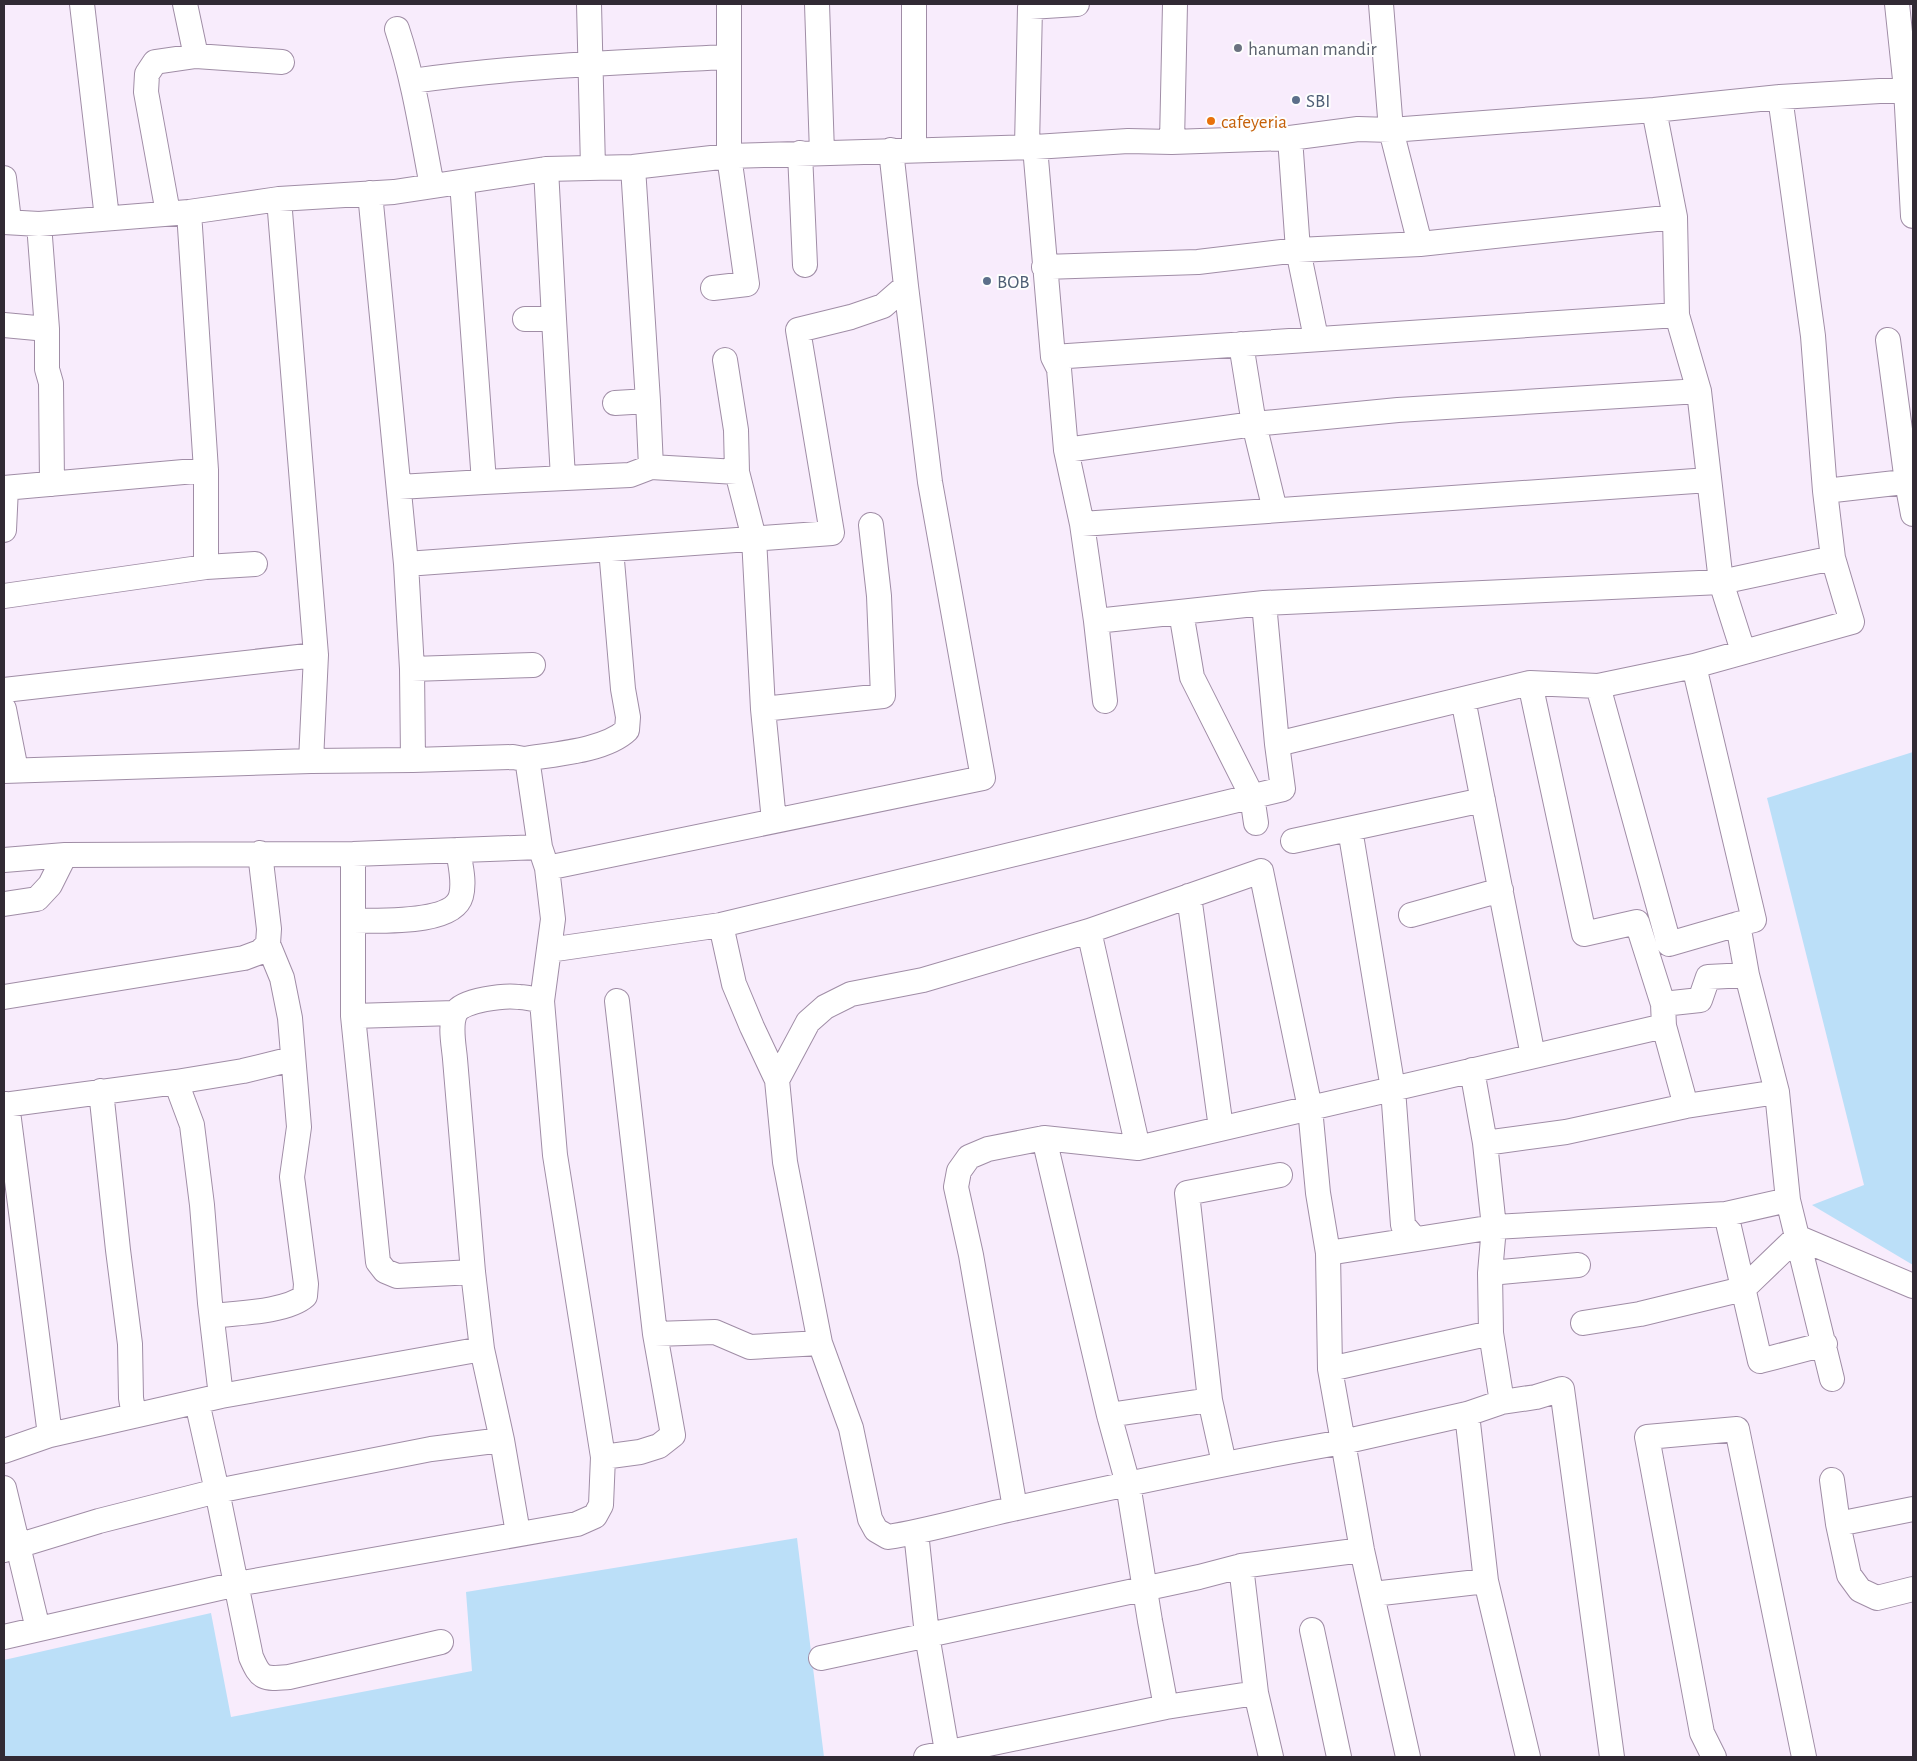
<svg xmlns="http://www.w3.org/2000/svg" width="1917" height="1761" font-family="'Alegreya Sans',sans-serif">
<rect width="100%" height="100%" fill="#f8ecfc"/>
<path fill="#bbdff8" d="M1913,752V1265L1812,1205L1864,1185L1767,798Z
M797,1538L824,1757H4V1660L211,1613L231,1717L472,1671L466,1592Z"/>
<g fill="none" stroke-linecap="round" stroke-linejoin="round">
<g stroke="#a08da6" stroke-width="26">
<path id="minor" d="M82,4L107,218
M185,4L196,56
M589,4L593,168
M817,4L822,153
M1381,4L1391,130L1420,244
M1897,4L1906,89L1913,216
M397,29C414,80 422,134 432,186
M412,81C517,66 623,62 729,57
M1780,97L1813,336L1825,491
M1654,110L1675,217L1677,315
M1290,138L1298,250L1316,338
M1172,142L1175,4
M1027,146L1030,7L1077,4
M914,149V4
M800,153L805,265
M4,178L9,221
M370,193L406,564L412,669L533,665
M168,213L146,92L147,74L155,62L196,56L282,62
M4,222L39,224L189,212L279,199L394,192L546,169L633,167L729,156L1035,147L1128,141L1172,142L1290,138L1358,129L1391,130L1654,110L1780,97L1913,89
M39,224L47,329V369L51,383L52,484
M1044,267L1198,262L1298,250L1420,244L1675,217
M713,288L747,284L729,156V4
M525,319H554L546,169
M554,319L563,478
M4,325L47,329
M1888,340L1907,482L1913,514
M1053,357L1677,315L1699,391L1721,582L1743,651
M725,360L736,430L737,472L754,538L763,709L774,821
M648,401L651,467
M615,403L648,401L633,167
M1066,450L1254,424L1241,344
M484,482L630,475L651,467L737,472
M399,487L484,482L462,182
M4,488L206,470L189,212
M1275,510L1254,424L1398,410L1699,391
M1082,524L1709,480
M4,530L6,488
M1833,558L1825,491L1913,481
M406,564L832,533L798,330L851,317L883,306L906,286L891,150
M206,567V470
M4,596L206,567L255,564
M1264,603L1277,744
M1181,612L1192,677L1252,796L1256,823
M1096,621L1105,701
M412,669L413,760
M1530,683L1584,934L1637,922L1663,1004
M1598,686L1669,944L1738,924
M4,690L316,655L279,199
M1463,699L1533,1056
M4,709L16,770
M763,709L883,696L879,596L871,525
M524,759C554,754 605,751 627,730L628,717L623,689L611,549
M311,761L316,655
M4,771L311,761L413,760L513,757L524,759L528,765L540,847L547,868L553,919L542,1001L555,1155L603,1457L601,1505L595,1516L577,1524L237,1584L4,1637
M1350,829L1393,1089L1403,1225L1415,1239
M1293,841L1483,800
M353,854V1016L378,1262L385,1271L397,1276L473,1272
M4,860L65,855L353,854L540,847
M547,868L983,778L930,482L906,286
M1189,896L1221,1128
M4,904L37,899L50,885L65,855
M1411,915L1501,890
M354,921C379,920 453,925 461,896C465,881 460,864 458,850
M721,925L734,984L752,1027L777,1080L785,1162L820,1343L851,1428L870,1519L876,1530L888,1537C931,1530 974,1517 1017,1508C1125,1484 1234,1461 1343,1442L1330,1369L1328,1253L1318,1193L1310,1108L1261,871L1089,931L923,980L851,994L825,1007L808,1022L777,1080
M1089,931L1138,1148
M549,950L721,925L1283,789L1277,744L1530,683L1598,686L1694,666L1852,622L1833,558L1721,582L1264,603L1096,621L1082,524L1066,450L1059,369L1053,357L1035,147
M1747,975L1777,1092L1788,1200L1832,1379
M4,997L244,958L260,952L268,944L269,929L260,853
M617,1001L655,1334L715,1332L750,1347L820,1343
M353,1016L455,1013
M1664,1026L1663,1004L1700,1000L1708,977L1747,975L1738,924L1754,920L1694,666
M1472,1070L1485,1143L1494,1227L1490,1273
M176,1082L243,1071L292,1059
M101,1091L118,1250L130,1344L131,1398L134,1416
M7,1104L50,1435
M4,1105L176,1082L192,1125L202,1205L210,1303L221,1396
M1044,1138L1109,1415L1128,1484L1150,1621L1166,1707
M1485,1143L1566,1132L1686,1106
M1726,1214L1760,1361L1825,1344
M1328,1253L1494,1227L1726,1214L1788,1200
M212,1316C237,1313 287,1312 305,1296L306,1284L292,1177L299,1127L290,1018L282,978L268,944
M1583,1323L1640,1314L1743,1289L1797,1237L1913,1286
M482,1349L473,1272L455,1059C454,1046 449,1024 456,1012C463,1000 505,995 519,997C526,997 534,999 542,1001
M1330,1369L1491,1333
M197,1402L217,1491L431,1449L502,1440
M1502,1402L1536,1397L1562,1389L1612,1757
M1467,1414L1486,1581L1528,1757
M1109,1415L1210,1400
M4,1451L50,1435L221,1396L482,1349L502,1440L518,1533
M603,1457L640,1452L659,1446L673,1435L655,1334
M1224,1463L1210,1400L1187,1193L1280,1175
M1832,1480L1838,1524L1849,1575L1860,1590L1877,1598L1913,1589
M4,1488L38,1629
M1015,1508L971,1255L956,1187L959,1171L969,1157L988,1149L1044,1138L1138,1148L1664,1026L1686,1106L1777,1092
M1838,1524L1913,1509
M916,1532L927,1635L948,1757
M4,1550L99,1521L217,1491L251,1657C261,1680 264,1679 289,1677L441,1642
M1241,1566L1256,1693L1271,1757
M1373,1594L1486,1581
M1312,1630L1339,1757
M821,1658L1199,1577L1241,1566L1362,1550
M926,1757L1166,1707L1256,1693
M1408,1757L1362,1550L1343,1442L1467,1414L1502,1402L1491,1333L1490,1273L1578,1265
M1714,1757L1702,1733L1647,1437L1737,1429L1804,1757"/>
</g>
<use href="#minor" stroke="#fff" stroke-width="24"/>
</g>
<circle fill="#6b7280" stroke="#fefefe" stroke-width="2" cx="1238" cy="48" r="5"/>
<g fill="#5c6f8a" stroke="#fefefe" stroke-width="2">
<circle cx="1296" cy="100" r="5"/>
<circle cx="987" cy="281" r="5"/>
</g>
<circle fill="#e8710a" stroke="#fefefe" stroke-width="2" cx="1211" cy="121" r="5"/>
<g text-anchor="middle" stroke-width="4" stroke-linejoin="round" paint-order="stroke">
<g font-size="19" fill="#5b616d" stroke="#fefefe" text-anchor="start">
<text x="1248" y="55">hanuman mandir</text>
</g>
<g font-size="19" fill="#4e5e75" stroke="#fefefe" text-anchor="start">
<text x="1306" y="107">SBI</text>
<text x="997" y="288">BOB</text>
</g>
<g font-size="19" fill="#c56008" stroke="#fefefe" text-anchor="start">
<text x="1221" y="128">cafeyeria</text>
</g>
</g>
<rect width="1917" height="1761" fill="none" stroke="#312a34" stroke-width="10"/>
</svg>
